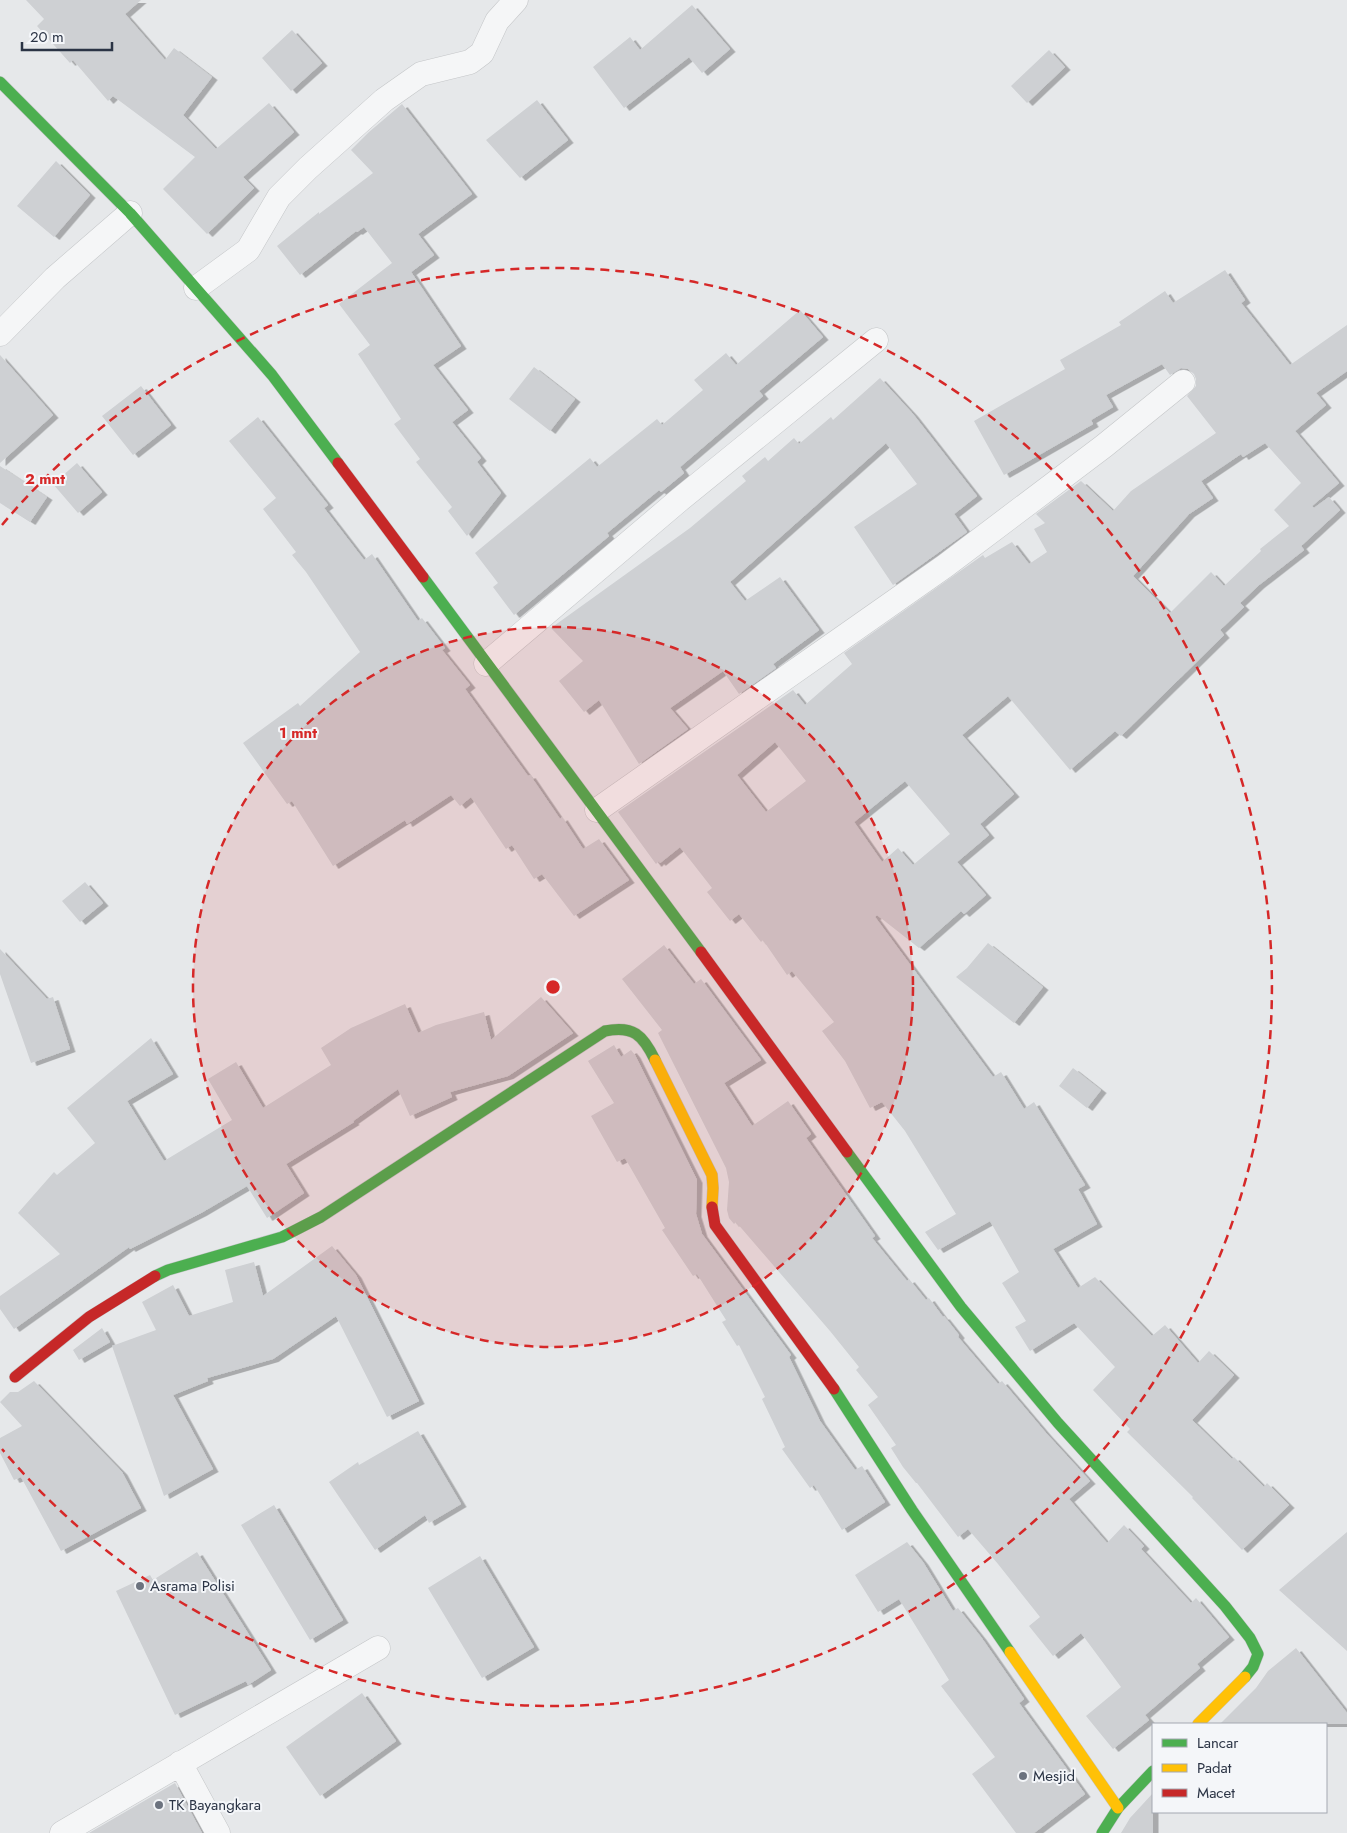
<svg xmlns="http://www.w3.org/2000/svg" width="1347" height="1833" font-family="Jost,sans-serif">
<defs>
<filter id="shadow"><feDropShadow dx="5.5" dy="3" stdDeviation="0" flood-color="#0004"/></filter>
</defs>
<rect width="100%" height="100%" fill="#e6e8ea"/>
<path fill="#ced0d3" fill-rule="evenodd" filter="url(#shadow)" d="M26,0H141L125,14L165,60L174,48L212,77L183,115L216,149L269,103L294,132L243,177L254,188L207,234L163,189L195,157L113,96L108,101L73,60L70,63L37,26L44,19Z
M692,5L730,49L702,73L689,57L624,108L593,67L630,37L640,50Z
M292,30L322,63L291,91L262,58Z
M1049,50L1065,67L1027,103L1011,86Z
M537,100L568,140L520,178L486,140Z
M402,104L472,194L418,234L434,255L411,272L461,346L433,365L468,410L452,422L481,458L477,462L501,493L467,536L448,511L452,507L416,462L420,459L394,424L401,419L358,354L370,345L339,304L392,263L364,227L357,232L356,231L300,275L277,246L319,212V214L373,173L351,150L369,132Z
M56,161L90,195L54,237L17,206Z
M1225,270L1245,300L1241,303L1290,365L1347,325V371L1316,393L1326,405L1295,431L1339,483L1312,506L1314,508L1329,497L1340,510L1301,546L1304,550L1259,585L1240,603L1244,607L1220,630L1224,635L1121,736L1115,731L1070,770L1008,696L962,735L1014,794L980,824L989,835L957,862L986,895L964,914L961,911L919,948L877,915L875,917L993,1077L1001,1072L1024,1109L1034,1102L1085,1185L1078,1189L1097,1224L1053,1249L1078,1288L1095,1277L1152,1336L1165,1325L1198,1363L1209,1351L1234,1375L1192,1420L1232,1459L1234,1457L1264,1487L1267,1483L1289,1505L1242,1550L1192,1498L1193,1497L1127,1432L1130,1429L1093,1390L1115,1367L1074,1323L1030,1351L1015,1327L1026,1321L1002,1283L1019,1272L990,1221L938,1250L925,1232L956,1214L905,1131L882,1102L870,1108L845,1061L822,1031L834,1022L792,971L787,975L763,940L761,942L739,914L730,921L707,892L712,888L680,847L660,863L659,861L656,864L618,812L793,690L805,705L852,664L844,653L983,555L985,558L1012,542L1029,564L1047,552L1034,529L1045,523L1036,514L1081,481L1113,511L1131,491L1216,433L1187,396L1196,386V379L1194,374L1188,369L1181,368L1170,375L1162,364L1106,395L1113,407L1091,420L1093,424L1004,475L974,421L1065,369L1060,360L1121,325L1119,322L1165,291L1173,303ZM1265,443L1301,483L1274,510L1289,526L1260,549L1261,551L1224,586L1211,572L1170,613L1133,576L1189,514L1213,498L1201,481L1241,454L1243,457ZM775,742L806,781L766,812L737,775ZM905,781L950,834L913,865L898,848L882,862L854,822Z
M800,310L823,337L759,391L763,396L680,467L684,473L661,492L659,490L607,533L609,536L514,615L493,587L498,583L475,553L590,458L597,467L657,419L662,425L703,390L694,380L726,353L736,365Z
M0,355L53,415L0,463Z
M534,367L575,399L550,431L509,399Z
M880,378L913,414L977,496L954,514L967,532L893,585L854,527L917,484L886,443L730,582L745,601L780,577L819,630L773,664L776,668L739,694L723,671L670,708L688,729L639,764L599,700L584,712L559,681L583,661L551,628L690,528L746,481L742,476L765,457L768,461L794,438L799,444L831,417L833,420Z
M141,386L171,425L133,455L102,416Z
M258,417L328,505L324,508L364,560L372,554L418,621L422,618L445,648L442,650L470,685L465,689L528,776L530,775L560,819L562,817L583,849L599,839L629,880L574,916L542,874L534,879L512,845L506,849L471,797L460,806L451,795L407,824L405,820L333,866L292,801L287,804L243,743L298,703L300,706L360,652L306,572L292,555L296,552L263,509L276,498L229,441Z
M77,463L102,492L78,513L53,484Z
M0,466L47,497L30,522L0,503Z
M85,882L103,903L80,922L62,901Z
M988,943L1043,987L1014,1023L956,977L967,968Z
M664,945L694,984L701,979L761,1060L724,1083L752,1126L788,1101L811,1134L806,1138L875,1236L872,1238L907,1281L909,1279L926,1300L929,1298L943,1317L944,1316L959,1335L958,1337L998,1384L1002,1381L1046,1433L1090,1481L1069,1499L1107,1543L1124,1525L1144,1546L1141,1549L1191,1603L1196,1598L1229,1637L1197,1664L1200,1668L1145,1715L1149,1720L1113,1749L1086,1716L1121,1687L1081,1633L1053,1656L1029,1626L1040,1617L998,1564L968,1529L958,1537L917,1483H916L903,1467L891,1448L896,1445L868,1405L878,1397L856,1370L859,1367L830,1331L736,1222L734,1224L729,1218L727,1210L729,1182L726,1168L658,1033L662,1030L622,979Z
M0,949L47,999L53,997L70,1049L31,1063L0,974Z
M541,997L573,1033L508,1076L450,1092L452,1097L410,1116L398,1089L353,1121L354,1122L286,1164L304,1193L267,1218L247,1186L201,1213L130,1249L129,1247L14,1329L0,1309V1296L60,1254L18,1213L54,1172L57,1175L95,1143L67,1108L151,1038L173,1074L127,1101L164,1161L232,1120L208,1079L236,1062L263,1108L331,1065L321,1048L351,1028L405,1004L418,1033L436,1025L484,1012L491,1040Z
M614,1045L621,1057L631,1050L635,1055L697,1180L696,1214L702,1234L791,1355L789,1357L820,1421L855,1470L862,1466L885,1502L842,1530L814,1485L810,1488L782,1449L785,1447L762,1399L765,1397L739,1345L737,1346L722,1322L726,1320L697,1274L693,1276L662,1230L665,1228L625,1158L617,1162L591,1116L614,1103L588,1061Z
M1073,1068L1101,1090L1087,1108L1059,1086Z
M332,1246L356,1275L419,1401L387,1417L336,1316L273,1359L207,1378L208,1381L173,1395L213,1469L164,1496L112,1346L156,1330L142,1302L173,1285L189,1316L233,1302L225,1270L254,1262L263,1296Z
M102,1328L110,1342L79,1360L73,1350Z
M34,1381L122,1472L141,1508L61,1551L21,1477L14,1480L0,1453V1438L22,1426L0,1402L10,1392H18Z
M418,1431L461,1504L429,1523L425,1515L375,1550L329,1482L358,1462L359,1465Z
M274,1505L343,1620L310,1640L241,1525Z
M1347,1532V1651L1279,1590Z
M907,1542L923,1562L953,1611L958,1608L981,1637L1024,1699L1019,1703L1085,1794L1034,1833H1016L972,1774L995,1757L941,1686L949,1680L899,1599L878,1612L855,1575Z
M197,1552L271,1670L248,1685L246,1681L175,1715L116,1591L150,1575L153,1580Z
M480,1556L534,1647L482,1678L428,1588Z
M1296,1648L1347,1713V1724H1220L1256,1688L1268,1671Z
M362,1693L396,1741L320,1796L286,1747Z
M175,1783L202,1833H89Z
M1153,1793V1833H1121L1130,1818Z"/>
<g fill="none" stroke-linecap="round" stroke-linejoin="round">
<g stroke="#c4c6c8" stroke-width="25">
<path id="street" d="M196,288L248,250L279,197L308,168L384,100L421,74L470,62L482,53L497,21L516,0
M0,334L55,278L130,213
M486,664L678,501L876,340
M597,810L945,566L1104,446L1183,382
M180,1763L218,1833
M62,1833L378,1648"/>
</g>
<g stroke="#c4c6c8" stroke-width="12">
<path id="fast" d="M0,82L130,213L272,375L338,463
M423,577L701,952
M847,1152L961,1307L1058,1423L1225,1606L1250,1638L1258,1654L1253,1667L1245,1677
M155,1276L168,1270L282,1237L321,1217L605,1031C633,1025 643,1035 655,1060
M834,1389L912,1510L1010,1652
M1102,1833L1118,1808L1153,1771"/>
</g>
<g stroke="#c4c6c8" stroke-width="12">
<path id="slow" d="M655,1060L712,1175L713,1188L712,1207
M1010,1652L1118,1808
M1198,1724L1245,1677"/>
</g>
<g stroke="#c4c6c8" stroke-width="12">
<path id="jam" d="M338,463L423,577
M701,952L847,1152
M712,1207L715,1225L834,1389
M15,1377L89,1317L155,1276"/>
</g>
<use href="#street" stroke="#f5f6f7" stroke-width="24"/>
<use href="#fast" stroke="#4caf50" stroke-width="11"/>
<use href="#slow" stroke="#ffc107" stroke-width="11"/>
<use href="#jam" stroke="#c62828" stroke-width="11"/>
</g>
<circle cx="553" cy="987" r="360" fill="#d62828" fill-opacity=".12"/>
<g fill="none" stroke="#d62828" stroke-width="2.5" stroke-dasharray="9 6">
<circle cx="553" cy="987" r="360"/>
<path d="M2 525A719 719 0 1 1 2 1449"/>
</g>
<g fill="#6c737f" stroke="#f4f6f9" stroke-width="2">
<circle cx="140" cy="1586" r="5"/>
<circle cx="1023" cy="1776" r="5"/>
<circle cx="159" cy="1805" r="5"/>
</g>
<g text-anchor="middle" stroke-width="4" stroke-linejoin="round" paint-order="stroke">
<g font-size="15" fill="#2b3445" stroke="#f4f6f9" text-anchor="start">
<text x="150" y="1591">Asrama Polisi</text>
<text x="1033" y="1781">Mesjid</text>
<text x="169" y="1810">TK Bayangkara</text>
</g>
</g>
<circle cx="553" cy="987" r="8" fill="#d62828" stroke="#f4f6f9" stroke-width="2.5"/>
<g font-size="15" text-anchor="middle" font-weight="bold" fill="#d62828" stroke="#f4f6f9" stroke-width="4" stroke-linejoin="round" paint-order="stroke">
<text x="45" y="484">2 mnt</text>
<text x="298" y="738">1 mnt</text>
</g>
<rect x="1152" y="1723" width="175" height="90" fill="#f4f6f9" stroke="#a4a8b1"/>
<rect x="1162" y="1739" width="25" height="8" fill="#4caf50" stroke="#a4a8b1"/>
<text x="1197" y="1748" font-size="15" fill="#2b3445">Lancar</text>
<rect x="1162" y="1764" width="25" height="8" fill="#ffc107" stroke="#a4a8b1"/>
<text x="1197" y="1773" font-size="15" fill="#2b3445">Padat</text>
<rect x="1162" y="1789" width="25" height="8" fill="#c62828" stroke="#a4a8b1"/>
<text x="1197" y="1798" font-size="15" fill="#2b3445">Macet</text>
<path d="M22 42v8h90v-8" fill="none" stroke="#2b3445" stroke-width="2.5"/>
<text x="30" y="42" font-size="15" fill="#2b3445" stroke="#f4f6f9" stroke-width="4" paint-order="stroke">20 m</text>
</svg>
